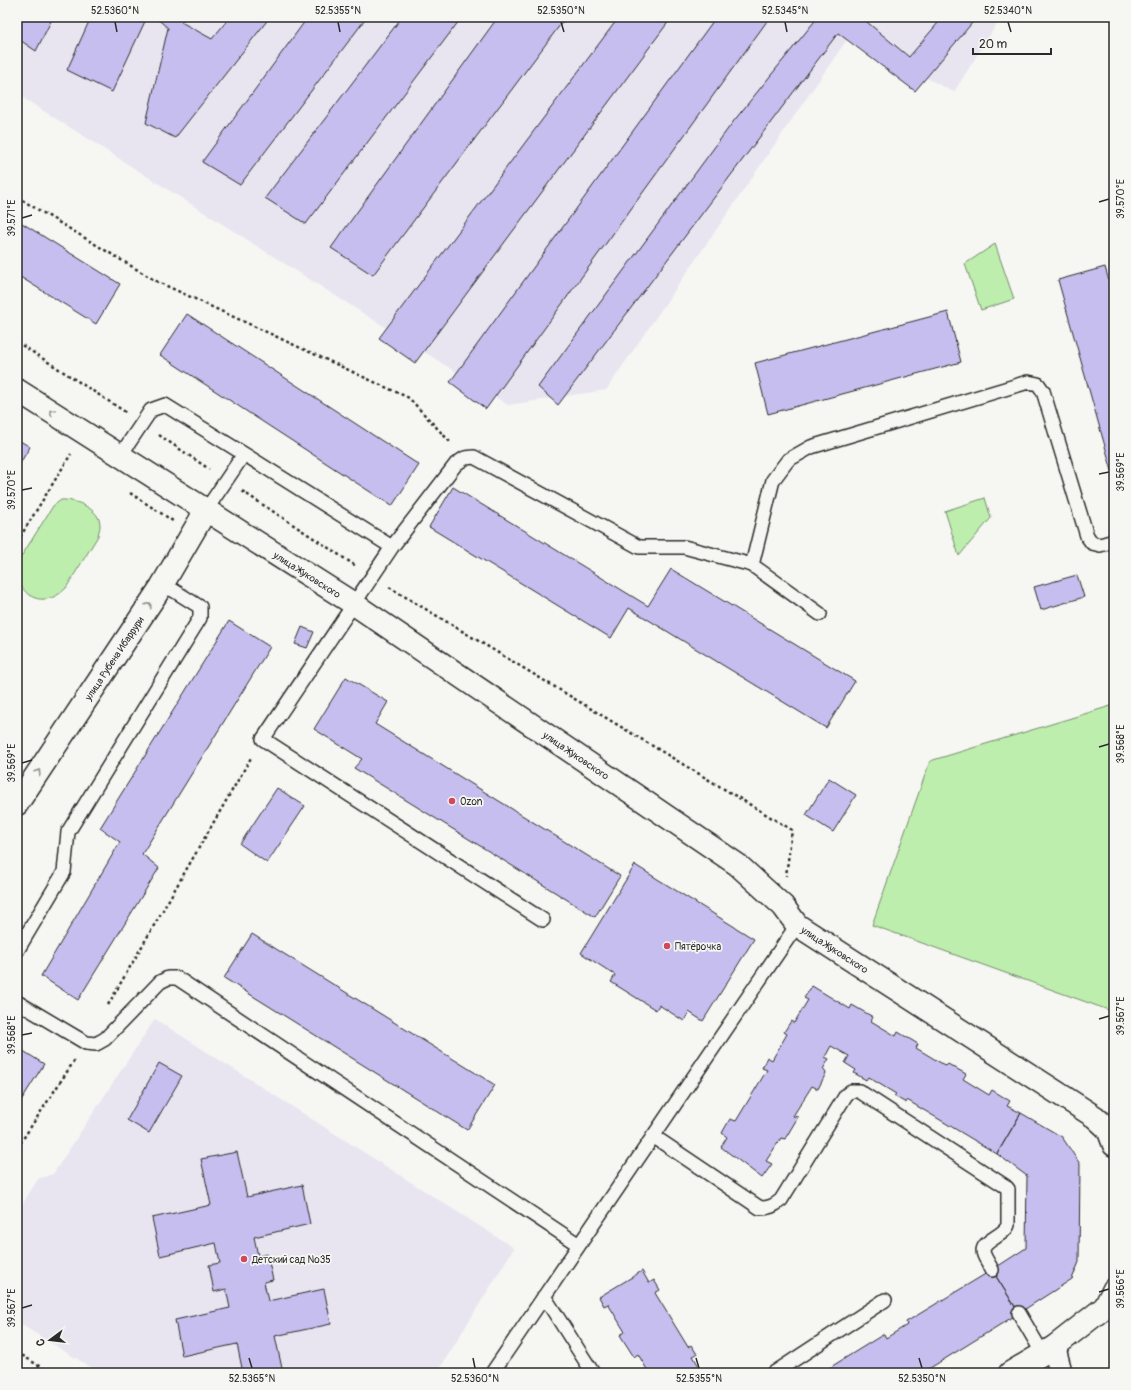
<svg xmlns="http://www.w3.org/2000/svg" width="1131" height="1390" font-family="Pangolin,sans-serif">
<rect width="100%" height="100%" fill="#f6f6f2"/>
<filter id="ink" filterUnits="userSpaceOnUse"><feTurbulence type="fractalNoise" baseFrequency=".025" numOctaves="2"/><feDisplacementMap in="SourceGraphic" scale="8" xChannelSelector="R" yChannelSelector="G"/><feConvolveMatrix kernelMatrix="1 2 1 2 8 2 1 2 1" color-interpolation-filters="sRGB"/></filter>
<g filter="url(#ink)">
<path fill="#e8e5f1" d="M17,17H1001L954,92L848,38L606,390L508,405L17,94Z
M155,1019L514,1248L437,1373H100L17,1322V1213L38,1179L53,1174Z"/>
<path fill="#beeead" stroke="#748c6c" d="M995,244L1014,299L981,310L965,264Z
M985,498L991,518L959,556L945,511Z
M61,500C75,499 101,509 100,526C100,529 98,533 98,536L66,588C41,614 8,591 21,557L53,506Z
M1114,705V1012L872,925L930,761Z"/>
<path fill="#c7bef0" stroke="#2b2b2b" d="M17,17H53L36,51L17,38Z
M91,17H147L112,92L67,70Z
M155,17H186L181,22L212,39L230,17H270L175,138L146,123L168,28Z
M308,17H367L240,185L202,162Z
M402,17H462L306,224L265,198Z
M498,17H566L373,275L331,248Z
M619,17H672L415,363L379,338Z
M716,17H770L486,409L450,382Z
M818,17H861L909,57L943,17H977L915,91L838,33L558,405L538,387L733,122Z
M17,220L120,284L96,324L17,275Z
M1105,267L1114,299V471H1112L1058,280Z
M948,312L961,362L768,414L755,363Z
M187,314L419,465L392,506L160,355Z
M17,439L30,447L17,468Z
M453,487L648,606L671,569L855,681L826,728L629,608L611,638L429,527Z
M1077,575L1084,597L1041,610L1034,587Z
M229,621L270,647L142,854L159,868L78,1000L41,976L120,842L100,828Z
M302,627L314,632L307,648L295,644Z
M346,677L388,702L375,724L620,876L595,917L354,768L362,759L314,729Z
M829,778L856,795L833,832L806,815Z
M277,788L305,806L267,863L240,844Z
M635,865L754,939L703,1021L689,1012L684,1021L659,1005L656,1010L611,982L615,975L581,953Z
M252,934L495,1085L467,1130L224,978Z
M812,986L850,1009L852,1005L873,1017L871,1021L896,1036L898,1032L918,1044L916,1048L946,1066L948,1064L966,1074L963,1079L989,1095L992,1090L1010,1101L1007,1106L1021,1113L997,1154L907,1100L906,1103L894,1096L896,1094L868,1077L866,1080L854,1073L856,1070L845,1063L849,1056L831,1046L825,1057L829,1059L823,1069L826,1073L818,1089L812,1086L793,1116L798,1117L785,1139L781,1138L766,1161L772,1164L762,1178L721,1147L727,1137L722,1133L730,1119L736,1121L767,1070L762,1068L767,1057L772,1060L787,1034L784,1032L791,1021L794,1023L808,1000L804,998Z
M17,1047L44,1064L17,1107Z
M159,1063L182,1076L149,1133L127,1120Z
M1021,1113L1062,1137L1080,1164L1079,1262L1072,1279L1019,1313L992,1270L1026,1248L1027,1176L997,1154Z
M237,1152L247,1197L302,1185L310,1224L254,1237L258,1256L267,1254L273,1280L264,1282L268,1301L324,1289L331,1324L275,1336L283,1373H243L237,1344L182,1356L175,1320L230,1308L226,1289L214,1292L209,1265L220,1263L216,1243L160,1256L152,1218L211,1205L201,1159Z
M992,1270L1019,1313L922,1373H821L884,1334L886,1338L907,1325L906,1322Z
M642,1271L649,1283L654,1280L660,1290L655,1293L688,1347L691,1345L697,1354L693,1356L703,1373H649L638,1354L634,1357L620,1335L625,1332L608,1304L604,1306L599,1297Z"/>
<g fill="none" stroke-linecap="round" stroke-linejoin="round">
<g stroke="#2b2b2b" stroke-width="16">
<path id="service" d="M120,456L151,410L165,405L244,454L392,547
M206,510L244,454
M752,565L820,614
M543,920L263,739L392,547L456,464L465,458L474,457L639,547H684L752,565L773,480L788,460L811,447L1028,382L1038,384L1043,391L1087,536L1092,543L1100,545L1114,541
M17,951L64,872L68,832L200,618V607L173,590L161,587
M17,1002L86,1043L96,1044L105,1039L160,982L168,978H177L579,1245
M653,1136L760,1208C769,1208 774,1206 781,1200L846,1095L851,1091H859L1005,1186L1008,1189V1225C1004,1237 978,1241 984,1255C986,1260 990,1265 992,1270
M544,1296L593,1373
M1019,1313L1043,1354
M492,1373L797,925
M774,1373L885,1300"/>
</g>
<g stroke="#2b2b2b" stroke-width="25">
<g id="minor">
<path id="s1" d="M17,390L354,604L738,865L783,906L797,925L1095,1117L1108,1129L1114,1145"/>
<path id="s2" d="M17,804L161,587L206,510"/>
<path d="M1054,1347L1061,1373"/>
<path d="M1010,1373L1054,1347L1105,1307L1114,1289"/>
</g>
</g>
<path stroke="#2b2b2b" stroke-width="2.5" stroke-dasharray="3 3" stroke-linecap="butt" d="M17,197L156,281L409,398L451,443
M17,342L127,413
M159,435L209,469
M242,491L356,566
M130,493L173,521
M17,542L71,454
M389,587L792,830L786,876
M108,1005L252,756
M17,1148L76,1058
M17,1352L50,1373"/>
<use href="#service" stroke="#f6f6f2" stroke-width="13"/>
<use href="#minor" stroke="#f6f6f2" stroke-width="22"/>
</g>
<defs><path id="oneway-chevron" d="M-2-3.5L2.5 0L-2 3.5" fill="none" stroke-width="1.6" stroke-linecap="round" stroke-linejoin="round"/></defs>
<g stroke="#90908e">
<use href="#oneway-chevron" transform="translate(52 412) rotate(-147)"/>
<use href="#oneway-chevron" transform="translate(149 605) rotate(-57)"/>
<use href="#oneway-chevron" transform="translate(38 772) rotate(-57)"/>
</g>
</g>
<path fill="none" stroke="#2b2b2b" stroke-width="1.5" d="M115,22L117,32M338,22L340,32M561,22L564,32M785,22L787,32M1008,22L1011,32M1099,202L1109,199M22,218L32,215M1099,474L1109,472M22,490L32,488M1099,747L1109,744M22,763L32,760M1099,1019L1109,1016M22,1035L32,1033M1099,1292L1109,1289M22,1308L32,1305M249,1358L252,1368M473,1358L475,1368M696,1358L699,1368M919,1358L922,1368"/>
<g fill="#d1495b" stroke="#f6f6f2" stroke-width="1.5">
<circle cx="452" cy="801" r="4"/>
<circle cx="667" cy="946" r="4"/>
<circle cx="244" cy="1259" r="4"/>
</g>
<g text-anchor="middle" stroke-width="3.5" stroke-linejoin="round" paint-order="stroke">
<g font-size="10" fill="#2b2b2b" stroke="#f6f6f2">
<text dy="4" stroke="none"><textPath href="#s1" startOffset="344">улица Жуковского</textPath></text>
<text dy="4" stroke="none"><textPath href="#s2" startOffset="175">улица Рубена Ибаррури</textPath></text>
<text dy="4" stroke="none"><textPath href="#s1" startOffset="668">улица Жуковского</textPath></text>
<text dy="4" stroke="none"><textPath href="#s1" startOffset="993">улица Жуковского</textPath></text>
</g>
<g font-size="10" fill="#2b2b2b" stroke="#f6f6f2" text-anchor="start">
<text x="460" y="805">Ozon</text>
<text x="675" y="950">Пятёрочка</text>
<text x="252" y="1263">Детский сад №35</text>
</g>
</g>
<rect width="1131" height="1390" fill="none" stroke="#f6f6f2" stroke-width="44"/>
<g transform="translate(50 1340) rotate(255)" stroke="#f6f6f2" stroke-width="3" paint-order="stroke">
<path d="M0-3L7 15L0 10L-7 15Z" fill="#2b2b2b"/>
<text y="-6" font-size="11" font-weight="bold" text-anchor="middle" fill="#2b2b2b">С</text>
</g>
<path d="M973 48v6h78v-6" fill="none" stroke="#2b2b2b" stroke-width="2"/>
<text x="979" y="48" font-size="12" fill="#2b2b2b" stroke="#f6f6f2" stroke-width="3" paint-order="stroke">20 m</text>
<rect x="22" y="22" width="1087" height="1346" fill="none" stroke="#2b2b2b" stroke-width="1.5"/>
<g font-size="10" text-anchor="middle" fill="#2b2b2b">
<text x="115" y="14">52.5360°N</text>
<text x="338" y="14">52.5355°N</text>
<text x="561" y="14">52.5350°N</text>
<text x="785" y="14">52.5345°N</text>
<text x="1008" y="14">52.5340°N</text>
<text transform="translate(1120 199) rotate(-90)" y="4">39.570°E</text>
<text transform="translate(11 218) rotate(-90)" y="4">39.571°E</text>
<text transform="translate(1120 472) rotate(-90)" y="4">39.569°E</text>
<text transform="translate(11 490) rotate(-90)" y="4">39.570°E</text>
<text transform="translate(1120 744) rotate(-90)" y="4">39.568°E</text>
<text transform="translate(11 763) rotate(-90)" y="4">39.569°E</text>
<text transform="translate(1120 1016) rotate(-90)" y="4">39.567°E</text>
<text transform="translate(11 1035) rotate(-90)" y="4">39.568°E</text>
<text transform="translate(1120 1289) rotate(-90)" y="4">39.566°E</text>
<text transform="translate(11 1308) rotate(-90)" y="4">39.567°E</text>
<text x="252" y="1382">52.5365°N</text>
<text x="475" y="1382">52.5360°N</text>
<text x="699" y="1382">52.5355°N</text>
<text x="922" y="1382">52.5350°N</text>
</g>
</svg>
